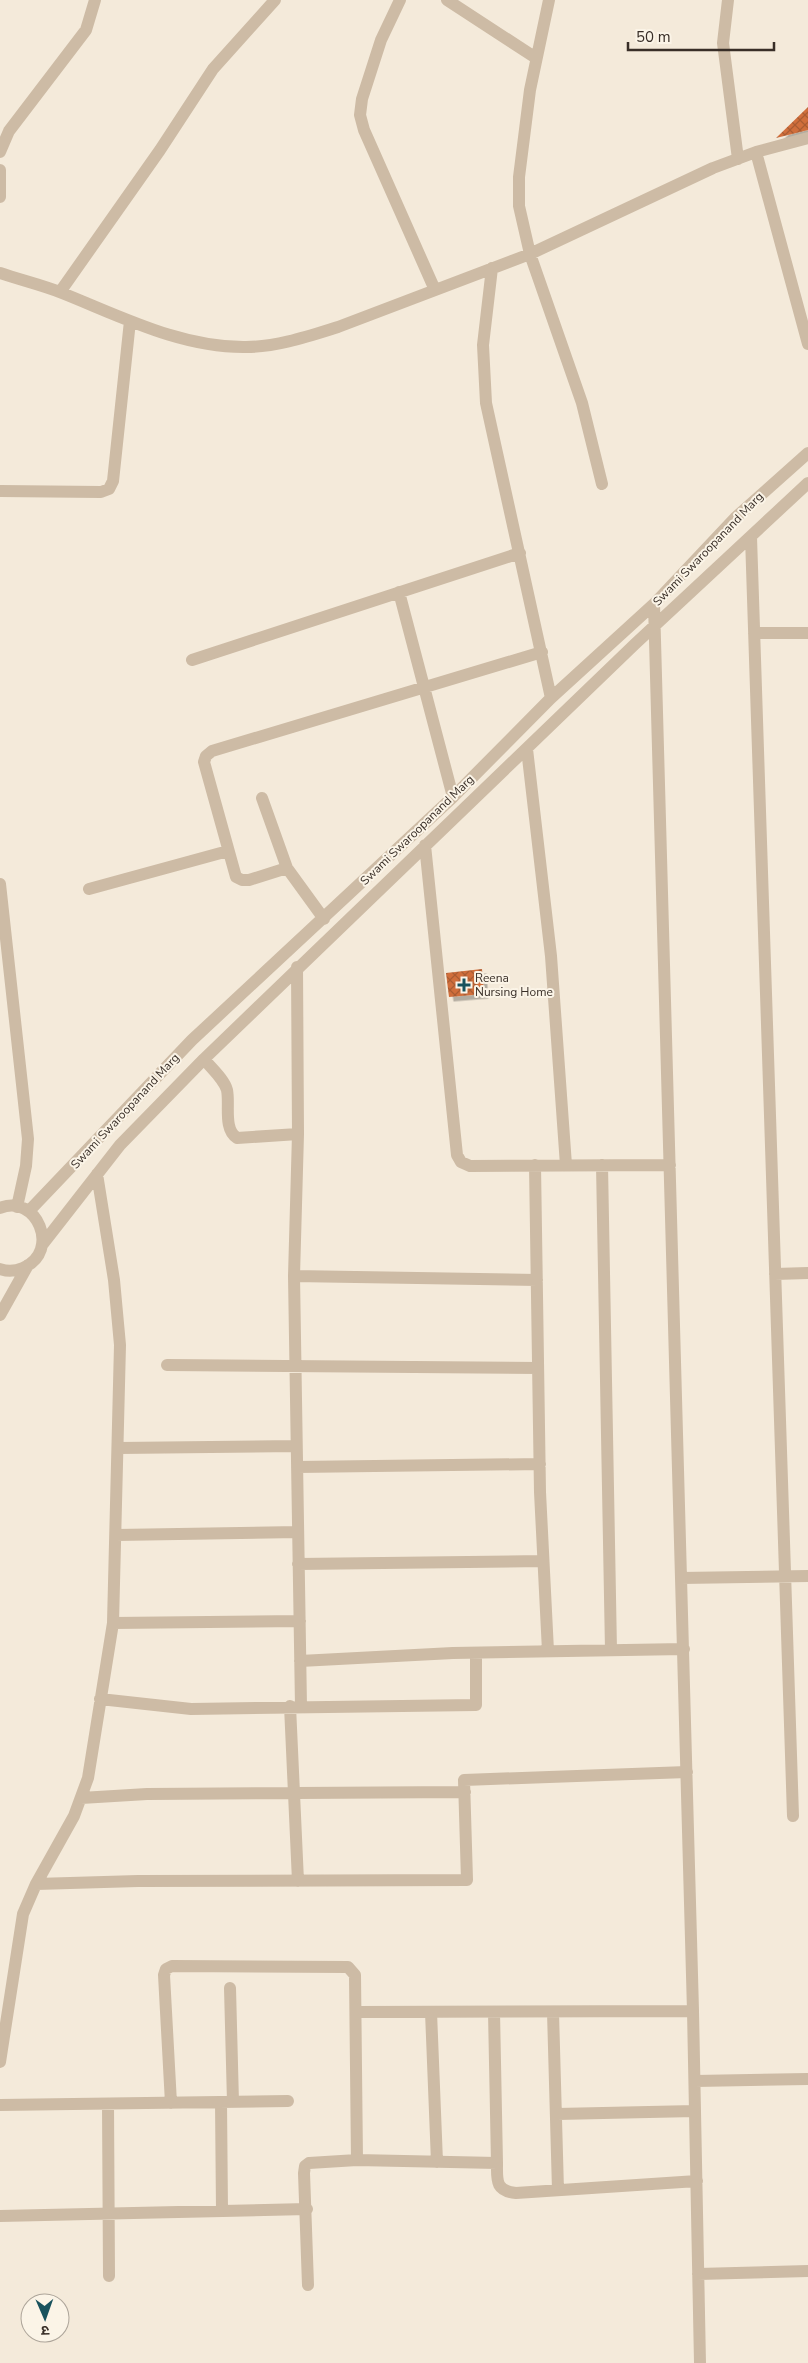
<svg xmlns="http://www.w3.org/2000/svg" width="808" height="2363" font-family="'Nunito Sans','Noto Sans Devanagari',sans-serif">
<defs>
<pattern id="building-cross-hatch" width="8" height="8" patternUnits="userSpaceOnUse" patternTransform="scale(1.25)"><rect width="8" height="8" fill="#d06e3b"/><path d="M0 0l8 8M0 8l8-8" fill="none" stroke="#aa5b32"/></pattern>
<filter id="shadow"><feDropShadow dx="4.5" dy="4.5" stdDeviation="0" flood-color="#0004"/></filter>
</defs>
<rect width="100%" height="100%" fill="#f4eada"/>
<path fill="url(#building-cross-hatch)" filter="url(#shadow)" d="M808,107V130L776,138Z
M482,969L484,994L449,997L446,973Z"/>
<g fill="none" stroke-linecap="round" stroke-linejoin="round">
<path stroke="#cdbba5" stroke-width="12" d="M400,0L381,40L362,99L360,115L364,130L435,290
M447,0L536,58
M549,0L530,90L519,177V206L530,254L582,403L602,484
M728,0L723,43L738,159
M0,152L9,131L86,30L95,0
M756,152L808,344
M0,170V197
M492,268L483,345L486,403L551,698
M0,273C20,280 42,285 62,293C120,316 181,348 246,347C277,347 309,336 338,327L530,254L713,168L756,152L808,138
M60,292L160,150L213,69L275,0
M0,491L101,492L109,489L113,481L130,321
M751,537L793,1816
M399,592L453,797
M654,604L693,2011L700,2363
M754,633H808
M192,660L520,553
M527,749L551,956L566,1165
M262,798L287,868L324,919
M425,845L457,1155L461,1162L470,1166L670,1165
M287,868L249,880H242L236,877L204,762L206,756L212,751L542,652
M0,884L28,1139L26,1166L17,1207
M89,889L228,851
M297,967L298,1134L294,1276L301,1706
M204,1059C211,1068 224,1079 227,1090C230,1104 223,1129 237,1138L298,1134
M535,1165L540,1492L548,1651
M602,1165L611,1650
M0,1208C36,1193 62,1251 23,1268C16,1271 8,1272 0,1269
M29,1211L192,1040L453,797L551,698L654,604L735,518L808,453
M42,1245L120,1145L204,1059L635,644L808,483
M775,1274L808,1273
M294,1276L537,1280
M0,1315L28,1265
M167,1365L538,1368
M119,1448L296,1446
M297,1467L540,1464
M116,1535L298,1532
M298,1564L543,1561
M681,1578L808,1576
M113,1623L300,1621
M300,1661L453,1653L684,1649
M100,1699L191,1709L476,1705V1653
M290,1706L298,1881
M81,1798L147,1794L465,1792
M36,1884L138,1881L467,1880L464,1780L687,1772
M230,1988L233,2102
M357,2012L693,2011
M431,2012L437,2162
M494,2012L497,2163
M553,2012L558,2190
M0,2062L23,1914L36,1884L74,1816L88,1778L113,1623L120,1345L114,1280L97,1174
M695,2081L808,2079
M221,2102L222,2211
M171,2103L164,1975L166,1969L172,1966L348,1967L355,1975L357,2160
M108,2104L109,2276
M0,2105L288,2101
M557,2114L695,2111
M0,2216L307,2209
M698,2274L808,2271
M308,2285L304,2173L305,2166L309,2163L357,2160L497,2163C497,2180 495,2191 516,2193L697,2181"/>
</g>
<path fill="#19525d" stroke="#fbf4e7" stroke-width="2" d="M461.5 977.5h5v5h5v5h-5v5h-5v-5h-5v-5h5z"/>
<g text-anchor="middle" stroke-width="4" stroke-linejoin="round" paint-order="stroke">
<g font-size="12" fill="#382e27" stroke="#fbf4e7">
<text transform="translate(708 549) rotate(-46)" y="4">Swami Swaroopanand Marg</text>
<text transform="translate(417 830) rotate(-44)" y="4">Swami Swaroopanand Marg</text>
<text transform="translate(125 1111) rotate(-47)" y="4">Swami Swaroopanand Marg</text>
</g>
<g font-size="12" fill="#382e27" stroke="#fbf4e7" text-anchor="start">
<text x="475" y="982">Reena<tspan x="475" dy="14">Nursing Home</tspan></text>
</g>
</g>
<g transform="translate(45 2318) rotate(178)"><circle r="24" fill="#fbf4e7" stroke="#ada59a"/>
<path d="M0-4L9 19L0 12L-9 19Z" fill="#19525d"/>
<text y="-8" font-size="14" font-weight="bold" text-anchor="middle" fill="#382e27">उ</text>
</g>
<path d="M628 42v8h146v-8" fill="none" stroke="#382e27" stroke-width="2.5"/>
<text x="636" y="42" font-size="15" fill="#382e27" stroke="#fbf4e7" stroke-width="4" paint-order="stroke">50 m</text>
</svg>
